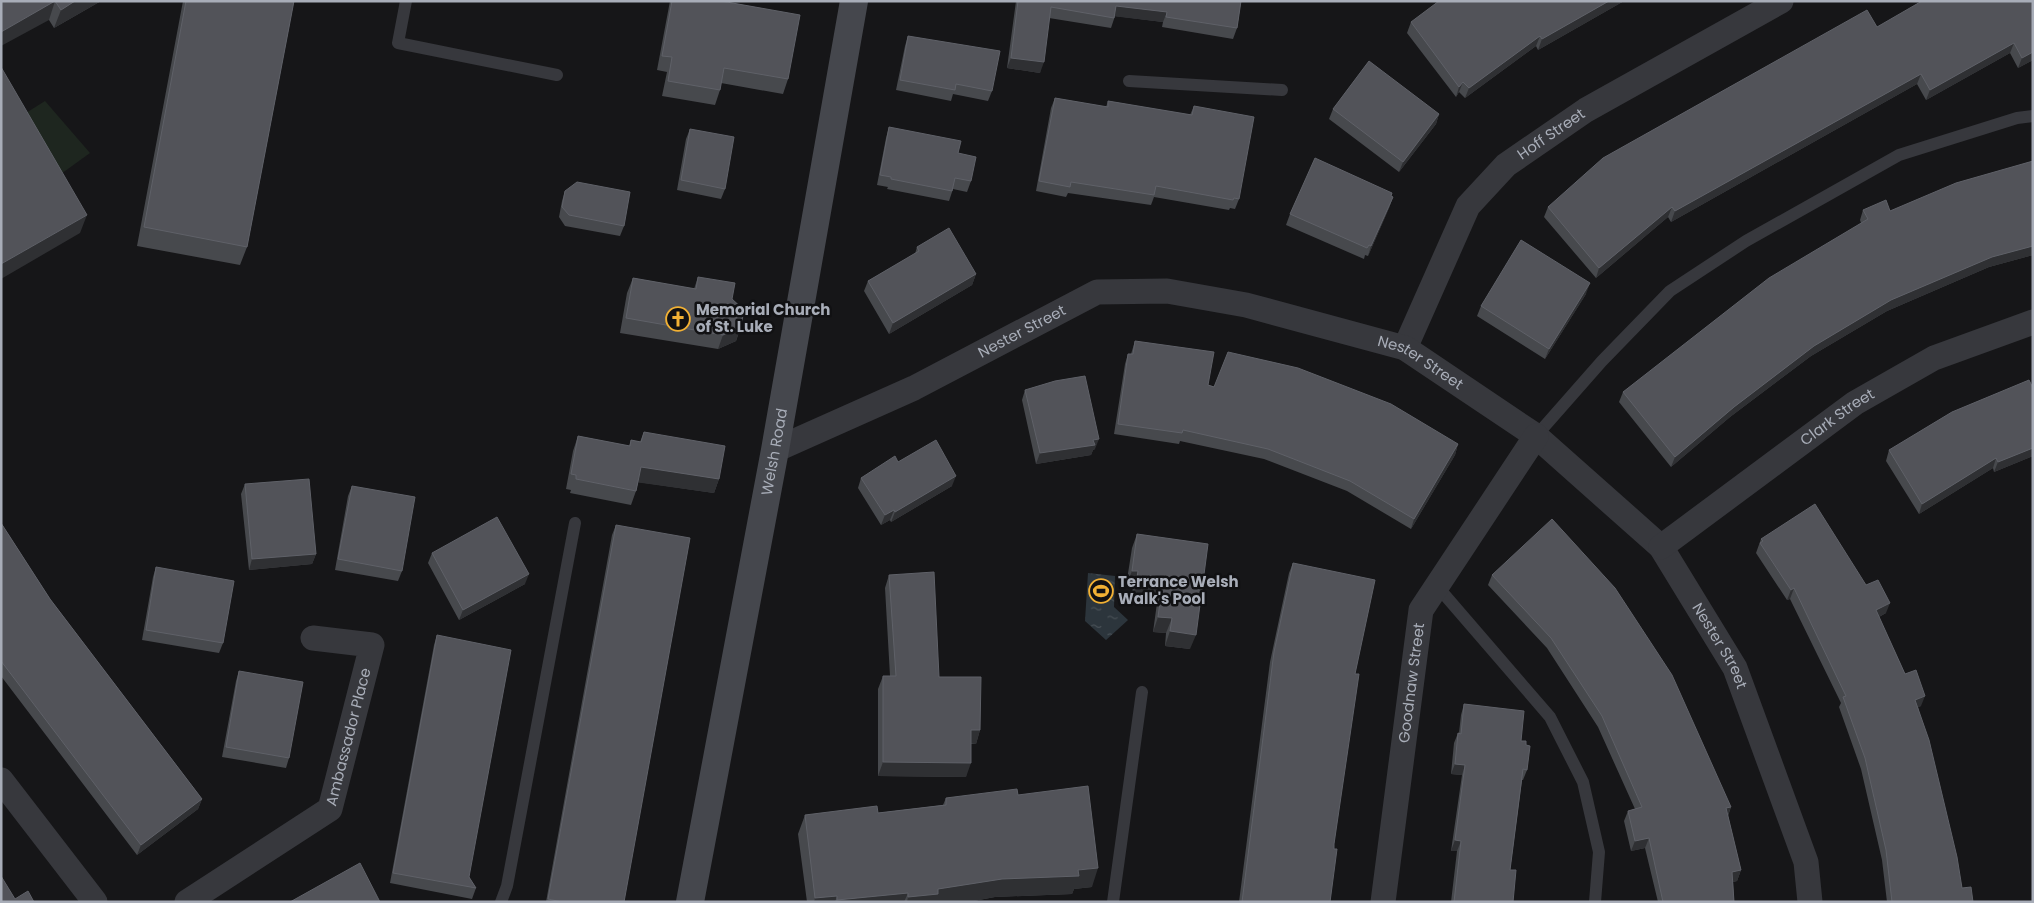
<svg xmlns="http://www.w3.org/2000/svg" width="2034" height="903" font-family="Poppins,sans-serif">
<defs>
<pattern id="water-ripples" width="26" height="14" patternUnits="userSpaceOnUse" patternTransform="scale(1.25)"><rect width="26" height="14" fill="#2c353c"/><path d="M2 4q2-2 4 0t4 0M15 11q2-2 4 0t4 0" fill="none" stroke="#485056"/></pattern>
</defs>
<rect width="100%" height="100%" fill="#161618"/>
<path fill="#1e261f" d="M45,101L90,153L54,179L18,118Z"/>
<path fill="url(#water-ripples)" d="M1088,573L1115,576L1114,607L1128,620L1106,640L1085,621Z"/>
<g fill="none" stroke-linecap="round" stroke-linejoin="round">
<path stroke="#37383d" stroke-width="12" d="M406,1L398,43L557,75
M1129,81L1282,90
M1536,436L1602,361L1670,291L1746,241L1899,155L2017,118L2033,116
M1437,586L1550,717L1583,782L1599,852L1595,902
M501,902L507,886L575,523
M1113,902L1142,692"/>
<g stroke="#37383d" stroke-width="25">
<path id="s1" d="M1405,348L1468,206L1506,165L1586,110L1781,1"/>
<path id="s2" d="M775,450L914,388L1097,292L1167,291L1246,305L1405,348L1536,436L1661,547L1735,668L1806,862L1810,902"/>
<path id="s3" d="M1661,547L1855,403L1934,358L2033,322"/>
<path d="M1,780L95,902"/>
<path id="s4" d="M187,902L330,809L372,645L313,638"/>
<path id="s5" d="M1383,902L1421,610L1536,436"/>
</g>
<path stroke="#45474d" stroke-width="28" id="s6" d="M690,902L775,450L854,1"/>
</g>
<path fill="#47494d" d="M1,1H101L54,28L49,20Z
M183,1H294L247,247L240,265L137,246Z
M670,1H721L788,79L783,94L721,83L720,90L715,105L662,96L667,72L657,70Z
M1016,1H1241L1237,28L1233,39L1162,27L1163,22L1115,16L1111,28L1049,18L1040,73L1007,68Z
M1624,1L1538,50L1536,46L1465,98L1459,92L1456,97L1407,33L1411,22Z
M2033,1V60L2018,68L2010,53L1926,100L1917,84L1671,222L1668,217L1596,278L1544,217L1548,207L1877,27Z
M908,36L992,91L988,101L953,94L951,101L896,90L905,46Z
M1055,98L1106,107L1108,101L1190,115L1194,106L1239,199L1235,209L1230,208L1229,210L1154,197L1151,205L1068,193L1066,197L1036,191L1051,108Z
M1333,109L1439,114L1436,124L1399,172L1329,119Z
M889,127L958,153L971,181L967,192L953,189L949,201L887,189L888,187L877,185L886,138Z
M690,129L725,189L721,199L677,190L686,139Z
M2033,161V255L1989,267L1887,311L1811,356L1730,417L1671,467L1619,402L1623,392L1861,223L1860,220L1863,210L1890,211Z
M565,191L624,226L620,236L565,226L559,217L562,201Z
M1391,196L1393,197L1389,208L1368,256L1365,255L1364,259L1286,225L1290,214Z
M917,247L976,274L972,285L889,334L864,291L868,281L915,254Z
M698,277L732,299L741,326L736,341L718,349L620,333L627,293L633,278L694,289Z
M1586,294L1545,359L1477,316L1481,306Z
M1135,341L1208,385L1458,444L1455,455L1411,529L1347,491L1264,459L1180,441L1179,444L1114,434L1125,364L1128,354H1131Z
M2033,388V456L1994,472L1993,468L1919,514L1886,461L1889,450Z
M1025,390L1095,449L1093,450L1091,455L1036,464L1022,400Z
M644,432L719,479L714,493L638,482L636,491L631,505L570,493L571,490L566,489L573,451L578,436L629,446L631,440L640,442Z
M898,462L952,486L891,522L890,520L881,525L858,488L861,478Z
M245,484L316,554L312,564L249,570L241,494Z
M352,486L402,571L398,581L335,570L348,496Z
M1,523L50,599L202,799L198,809L137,855L1,676Z
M616,525L624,902H546L612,535Z
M1137,534L1190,649L1165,646L1166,633L1153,632L1157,603L1131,600L1133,586H1126L1132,548Z
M1761,539L1866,585L1886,613L1879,617L1905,674L1921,706L1918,707L1962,888L1973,902H1887L1882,860L1861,769L1839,707L1841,703L1790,599L1787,600L1756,553Z
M432,553L525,584L459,620L428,563Z
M1293,563L1355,674L1334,844L1330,902H1239L1270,662L1289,573Z
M156,567L223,643L219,653L142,640L153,577Z
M889,575L939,677L980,730L976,744H971L966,777L878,776V689L883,676H890L885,588Z
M1492,575L1731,807L1728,816L1741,870L1737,881L1733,882L1734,902H1658L1645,848L1631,851L1624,821L1628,811L1635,809L1598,727L1547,648L1488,585Z
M437,635L469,877L476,888L472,899L390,883L434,645Z
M239,671L289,758L286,768L222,757L236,681Z
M1464,704L1521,741L1526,745L1527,770L1523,780H1522L1510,870L1513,902H1451L1457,851H1451L1462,775L1451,774L1454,743L1458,733H1459L1461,715Z
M1018,795L1092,887L1074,889L1072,894L995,897L968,902H807L798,834L805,815L878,813L943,805L946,798Z"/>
<path fill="#2f3033" d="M55,1L49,20L1,46V32Z
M75,1H101L54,28L61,10Z
M1609,1H1624L1538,50L1542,39Z
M1116,6L1167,12L1163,22L1112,16Z
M1540,36L1536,46L1465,98L1469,88Z
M2014,43L2010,53L1926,100L1930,90Z
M2033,52V60L2018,68L2022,58Z
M1011,58L1044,62L1040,73L1007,68Z
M1921,74L1917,84L1671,222L1675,211Z
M1463,82L1459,92L1456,97L1459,87Z
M1439,114L1436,124L1399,172L1403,162Z
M1393,197L1389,208L1368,256L1371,246Z
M1672,207L1668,217L1596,278L1599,268Z
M87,215L80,233L1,279V264Z
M2033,246V255L1989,267L1887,311L1811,356L1730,417L1671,467L1675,457L1734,407L1814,346L1891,300L1992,257Z
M976,274L972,285L889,334L893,323Z
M1590,283L1586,294L1545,359L1549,349Z
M741,326L736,341L718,349L723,335Z
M1099,439L1095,449L1093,450L1091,455L1036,464L1040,453Z
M1458,444L1455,455L1411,529L1414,519Z
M2033,448V456L1994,472L1998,462Z
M1996,458L1993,468L1919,514L1922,504Z
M641,467L719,479L714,493L635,482Z
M956,476L952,486L891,522L895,512Z
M894,510L890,520L881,525L885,515Z
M316,554L312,564L249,570L252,559Z
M1132,571H1138L1133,586H1126Z
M529,574L525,584L459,620L463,610Z
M1136,585L1162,588L1157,603L1131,600Z
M1794,588L1790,599L1787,600L1791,590Z
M1890,603L1886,613L1873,620L1876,610Z
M1158,617L1172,618L1166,633L1153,632Z
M1170,631L1196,635L1190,649L1165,646Z
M1925,696L1921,706L1911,710L1915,700Z
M971,730H980L976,744L966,743Z
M883,762L971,763L966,777L878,776Z
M1455,764L1465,765L1462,775L1451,774Z
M202,799L198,809L137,855L141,845Z
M1731,807L1727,817L1726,808Z
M1649,838L1645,848L1631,851L1635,841Z
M1455,840L1461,841L1457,851H1451Z
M1098,868L1092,887L1074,889L1072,894L995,897L968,902H907L908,897L938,889L1002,879Z
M1741,870L1737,881L1728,883L1732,872Z
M908,893L904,902H837V900Z
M837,896L835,902H814L815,898Z"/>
<path fill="#525359" stroke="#5f6168" d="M1,1H55L1,32Z
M55,1H75L61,10Z
M186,1H294L247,247L144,227Z
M672,1H721L800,15L788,79L724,68L720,90L668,81L672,57L662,56Z
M1018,1H1241L1237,28L1166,17L1167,12L1116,6L1114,18L1051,7L1044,62L1011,58Z
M1439,1H1609L1542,39L1540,36L1469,88L1463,82L1459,87L1411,22Z
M1922,1H2033V52L2022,58L2014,43L1930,90L1921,74L1675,211L1672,207L1599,268L1548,207L1603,158L1867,10L1877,27Z
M908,36L1000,51L992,91L956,84L955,90L900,80Z
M1369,61L1439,114L1403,162L1333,109Z
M1,67L87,215L1,264Z
M1055,98L1108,107V101L1192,115L1194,106L1254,117L1239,199L1234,198L1233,200L1156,186L1154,195L1071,182L1070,187L1039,181Z
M889,127L961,141L958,153L976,157L971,181L955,178L952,191L891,179V177L880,175Z
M690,129L734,137L725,189L681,180Z
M1315,158L1392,193L1391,196L1393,197L1371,246L1369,245L1367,248L1290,214Z
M2033,161V246L1992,257L1891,300L1814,346L1734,407L1675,457L1623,392L1769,278L1868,219L1863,210L1886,200L1890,211L1956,183Z
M577,182L630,192L624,226L569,215L562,207L565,191Z
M949,228L976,274L893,323L868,281L919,251L917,247Z
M1521,240L1590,283L1549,349L1481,306Z
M698,277L735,283L732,299L744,310L741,326L723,335L626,318L633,278L696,289Z
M1135,341L1214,352L1208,385L1214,387L1228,352L1298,368L1391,404L1458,444L1414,519L1350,481L1268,449L1183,430L1182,433L1118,424L1128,354H1133Z
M1085,376L1099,439L1093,440L1095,445L1040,453L1025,390L1055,381Z
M2029,380L2033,388V448L1998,462L1996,458L1922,504L1889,450L1952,412Z
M644,432L725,446L719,479L641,467L636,491L576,479V475L571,474L578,436L630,446L631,440L641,442Z
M936,440L956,476L895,512L894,510L885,515L861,478L895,456L898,462Z
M309,479L316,554L252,559L245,484Z
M352,486L415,497L402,571L338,559Z
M1815,504L1866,585L1878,580L1890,603L1876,610L1905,674L1916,670L1925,696L1915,700L1929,740L1957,857L1962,888L1971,887L1973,902H1892L1886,850L1865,758L1843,697L1846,696L1794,588L1791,590L1760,543L1763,541L1761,539Z
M497,517L529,574L463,610L432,553Z
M1552,519L1615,588L1672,675L1731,807L1726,808L1741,870L1732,872L1734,902H1663L1649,838L1635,841L1628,811L1642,807L1602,716L1551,638L1492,575Z
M1,523L50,599L202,799L141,845L1,661Z
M616,525L690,538L624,902H562L548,899Z
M1137,534L1208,544L1196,635L1170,631L1172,618L1158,617L1162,588L1136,585L1138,571H1132Z
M1293,563L1375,580L1355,674H1359L1334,844V849H1337L1330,902H1242L1274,652Z
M156,567L234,581L223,643L146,630Z
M934,572L939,677H981L980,730H971V763L883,762V676H896L889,575Z
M437,635L511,650L469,877L476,888L393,873Z
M239,671L303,682L289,758L226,747Z
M1464,704L1524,711L1521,741H1526V745L1530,746L1527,770L1523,769L1510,870H1516L1513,902H1454L1461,841L1455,840L1465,765L1455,764L1458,733L1461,734Z
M1088,786L1098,868L1078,870L1079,876L1002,879L938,889V894L908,897V893L837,900V896L815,898L805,815L877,806L878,813L946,805V798L1017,789L1018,795Z
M360,863L380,902H290Z
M1,876L15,899L28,891L34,902H1Z"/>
<defs>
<g id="church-ring" transform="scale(1.25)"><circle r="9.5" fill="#111113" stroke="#f2b134" stroke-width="1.5"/><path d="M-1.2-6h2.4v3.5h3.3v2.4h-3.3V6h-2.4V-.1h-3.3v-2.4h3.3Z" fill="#f2b134"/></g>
<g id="stadium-ring" transform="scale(1.25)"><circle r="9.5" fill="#111113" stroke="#f2b134" stroke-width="1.5"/><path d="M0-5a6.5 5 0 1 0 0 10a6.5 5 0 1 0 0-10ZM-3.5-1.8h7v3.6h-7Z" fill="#f2b134"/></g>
</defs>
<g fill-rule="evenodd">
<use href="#church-ring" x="678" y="319"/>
<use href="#stadium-ring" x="1101" y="591"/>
</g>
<g text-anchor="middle" stroke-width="5" stroke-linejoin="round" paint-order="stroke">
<g font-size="15" fill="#a8adb8" stroke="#111113">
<text dy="5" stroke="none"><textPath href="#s1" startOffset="266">Hoff Street</textPath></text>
<text dy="5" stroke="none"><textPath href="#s2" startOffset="274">Nester Street</textPath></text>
<text dy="5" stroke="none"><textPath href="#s2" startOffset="694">Nester Street</textPath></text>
<text dy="5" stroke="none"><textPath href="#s3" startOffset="219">Clark Street</textPath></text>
<text dy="5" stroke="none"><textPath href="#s6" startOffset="458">Welsh Road</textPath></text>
<text dy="5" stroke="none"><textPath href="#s2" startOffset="1114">Nester Street</textPath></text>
<text dy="5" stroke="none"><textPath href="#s5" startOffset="221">Goodnaw Street</textPath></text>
<text dy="5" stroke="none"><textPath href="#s4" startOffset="245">Ambassador Place</textPath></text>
</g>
<g font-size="15" font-weight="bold" fill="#a8adb8" stroke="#111113" text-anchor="start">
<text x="696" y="315">Memorial Church<tspan x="696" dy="17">of St. Luke</tspan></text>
<text x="1118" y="587">Terrance Welsh<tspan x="1118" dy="17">Walk's Pool</tspan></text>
</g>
</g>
<rect width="2034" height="903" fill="none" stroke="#a8adb8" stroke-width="5"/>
</svg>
